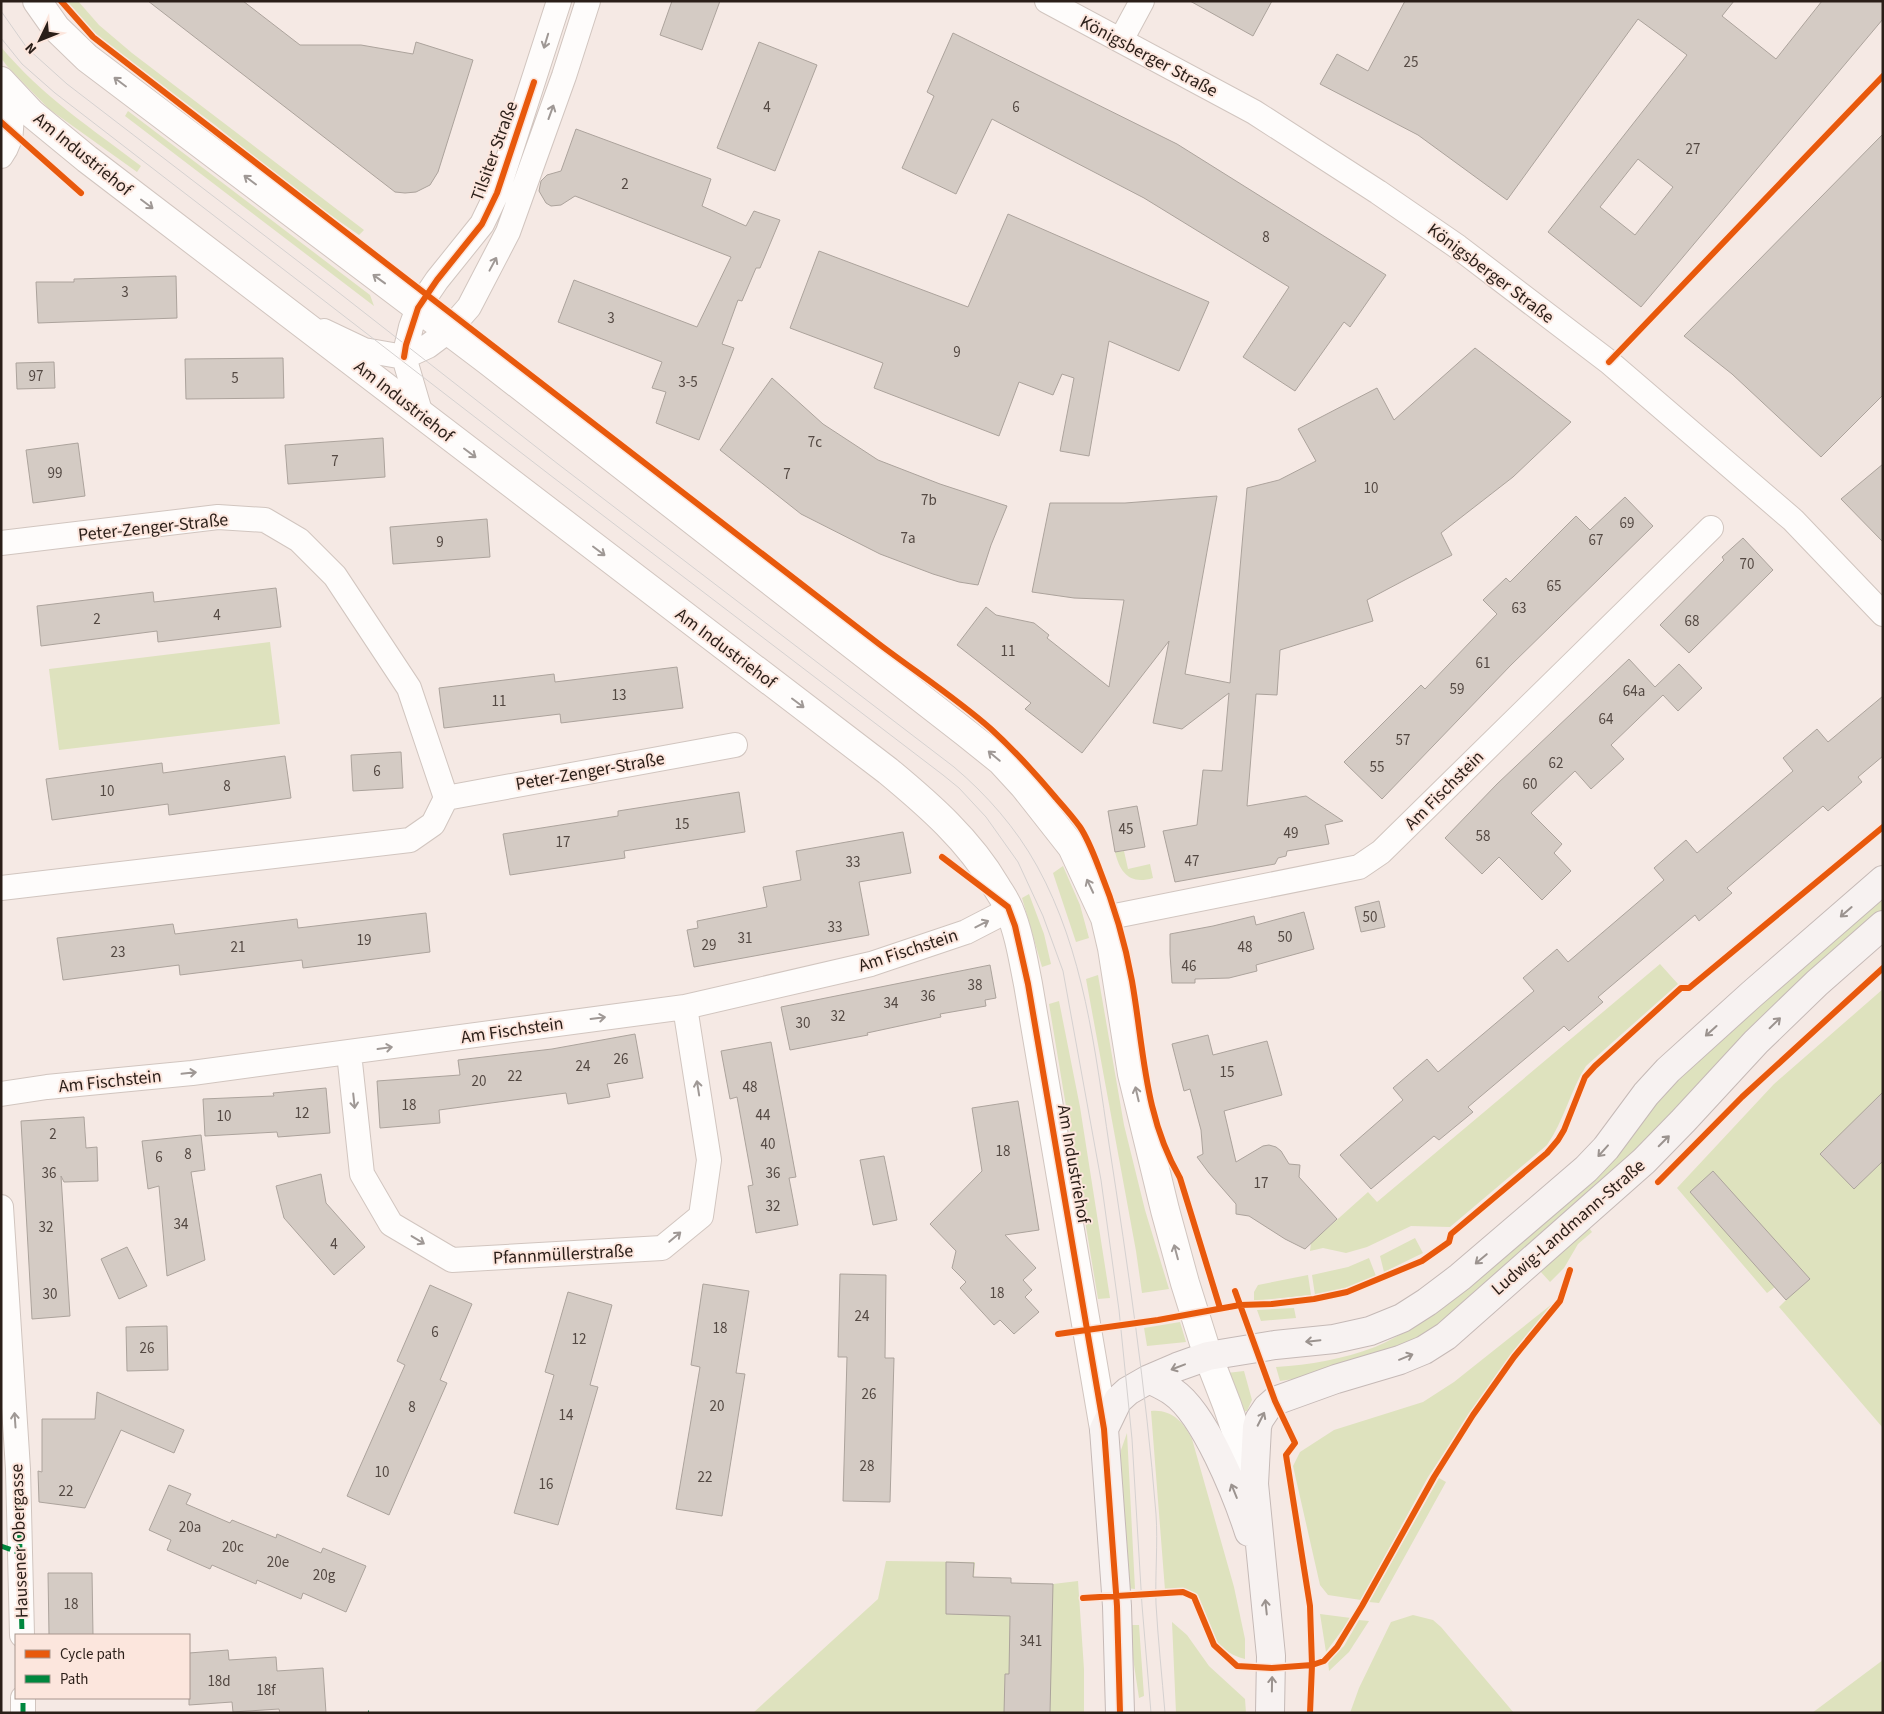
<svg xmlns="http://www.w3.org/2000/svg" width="1884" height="1714" font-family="'Source Sans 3',sans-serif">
<rect width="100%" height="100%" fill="#f5e9e4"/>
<path fill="#dee2be" d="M62,1H78L99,25L132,53L364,230L359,235L296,191L215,125L127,59L75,18Z
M1,47C42,96 91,128 141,166L137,172L49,109L7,66L1,58Z
M128,111L370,295L374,306L125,116Z
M270,642L280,724L59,750L49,669Z
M1124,851L1128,869L1150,864L1153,878C1130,885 1120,873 1115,852Z
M1063,866L1080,905L1089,938L1076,942L1053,873Z
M1029,894L1044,934L1051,964L1042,967L1022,898Z
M1883,898V913L1675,1111L1604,1182L1433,1330L1404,1348L1334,1373L1280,1381L1276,1367C1310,1365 1343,1359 1375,1347C1387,1342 1399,1335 1410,1329L1677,1074Z
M1660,964L1678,984L1586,1066C1570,1091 1564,1121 1547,1145L1450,1227L1411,1226L1367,1247L1346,1253L1323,1248L1310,1251L1311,1243L1368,1192L1377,1202Z
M1098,975L1124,1125L1145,1210L1169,1289L1142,1293L1136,1251L1086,979Z
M1883,989V1428L1779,1307L1786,1300L1775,1287L1767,1293L1677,1188L1774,1084Z
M1059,1001L1080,1107L1110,1298L1098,1299L1049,1004Z
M1589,1228L1592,1232L1578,1244L1564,1268L1550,1282L1540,1271Z
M1415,1238L1423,1253L1384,1272L1380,1256Z
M1369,1258L1376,1276L1346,1288L1315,1295L1312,1275L1348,1267Z
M1308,1275L1311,1295L1254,1301V1292L1258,1285Z
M1552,1304L1497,1374L1428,1477L1361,1600L1328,1595L1320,1585L1293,1466L1300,1452L1334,1430L1423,1402L1454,1382Z
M1294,1308L1296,1318L1261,1321L1257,1310Z
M1180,1322L1186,1342L1147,1346L1144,1328Z
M1244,1371L1252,1400L1247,1411L1241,1412L1227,1373Z
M1151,1411C1171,1409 1184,1422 1192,1439L1234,1587L1245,1639V1659C1211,1650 1208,1625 1198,1595L1186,1589L1165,1590Z
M1127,1433L1135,1589L1125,1588L1119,1476L1121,1450Z
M1439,1478L1446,1482L1379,1603L1369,1602Z
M886,1561L975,1562L974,1577L1011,1578V1583L1053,1584L1078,1581L1084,1669V1713H753L878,1599Z
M1320,1614L1351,1618L1326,1652Z
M1413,1615L1433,1620L1441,1627L1514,1713H1350L1359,1688L1391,1622Z
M1359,1620L1369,1621L1349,1652L1329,1671L1328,1661L1344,1646Z
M1172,1622L1187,1635L1209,1666L1245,1699L1246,1713H1176Z
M1128,1625H1139L1144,1696L1139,1698Z
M1883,1660V1713H1812Z"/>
<path fill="#d4cbc4" stroke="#aca39c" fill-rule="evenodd" d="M148,1H243L300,45H361L413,54L416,42L473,60L438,172L430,185L416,192L405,193L395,192Z
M672,1H720L702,50L660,35Z
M1190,1H1272L1253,36Z
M1405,1H1734L1722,16L1776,59L1822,1H1883V19L1641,307L1548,232L1687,55L1638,19L1507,200L1418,135L1320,84L1337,54L1368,71ZM1638,159L1673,187L1635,235L1600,207Z
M953,33L1177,144L1386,275L1350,327L1344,322L1295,391L1243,357L1289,287L1144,198L992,119L956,194L902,168L934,96L927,92Z
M759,42L817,65L775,171L717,148Z
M576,129L711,179L702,206L746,226L754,211L780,220L760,268H756L742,301L738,300L722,344L734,348L699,440L656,423L666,392L652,388L662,362L558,322L574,280L697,327L731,257L575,196L561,205L551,206L546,203L539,191L541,181L547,175L561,171Z
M1883,134V395L1821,457L1732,374L1684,336Z
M1008,214L1209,302L1179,371L1109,341L1089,456L1060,451L1074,378L1062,374L1053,395L1019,382L999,436L874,388L883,363L790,328L819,251L968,307Z
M176,276L177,318L38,323L36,282H74V279Z
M1475,348L1571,422L1513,477L1441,533L1452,555L1367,600L1373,621L1280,650L1277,695L1256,694L1247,806L1306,796L1343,821L1325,825L1329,844L1287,851L1286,856L1278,858L1275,864L1175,882L1163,831L1197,825L1203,770L1222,771L1229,693L1182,729L1153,723L1169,641L1082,753L1025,709L1031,703L957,645L986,607L996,615L1034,623L1049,635L1047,638L1109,687L1124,600L1074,598L1032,592L1050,503H1125L1217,496L1185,674L1230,683L1247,488L1279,480L1316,461L1298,429L1377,388L1394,420Z
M283,358L284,398L186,399L185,359Z
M54,362L55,388L17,389L16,363Z
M772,378L823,424L878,460L940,484L1007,506L991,545L978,585L959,582L933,574L880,554L801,514L720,450Z
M383,438L385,477L288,484L285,445Z
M78,443L85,496L33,503L26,450Z
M1883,464V542L1841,499Z
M1625,497L1653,526L1511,665L1382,799L1344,762L1421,685L1425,689L1497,614L1483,600L1506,578L1510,582L1576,516L1590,530Z
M487,519L490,557L393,564L390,527Z
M1743,538L1773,570L1689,653L1660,625L1724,560L1722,557Z
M276,588L281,627L158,642L157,631L41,646L37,606L153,592L154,602Z
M1629,659L1655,687L1679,664L1702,688L1678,711L1663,695L1611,745L1624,759L1591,789L1575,771L1531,813L1562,844L1554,853L1571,871L1542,900L1499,857L1482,874L1445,838L1497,784Z
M677,667L683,708L561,723L560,714L444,728L439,688L554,674L555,682Z
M1883,696V756L1858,777L1862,782L1828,811L1823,806L1727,888L1732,893L1699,921L1695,915L1598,997L1603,1002L1569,1031L1564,1026L1468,1107L1473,1112L1439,1140L1434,1136L1371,1189L1340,1155L1403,1100L1393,1088L1427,1059L1438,1072L1534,991L1523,978L1557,949L1568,962L1664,880L1654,868L1686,840L1697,853L1793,771L1783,758L1817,729L1828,742Z
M401,752L403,788L353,791L351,755Z
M285,756L291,798L169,815L168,804L52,820L46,779L162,763L163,773Z
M739,792L745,832L624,851L625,858L510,875L503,834L618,816V811Z
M1137,806L1145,847L1115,852L1108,811Z
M903,832L911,873L859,882L869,935L694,967L687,930L698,928L697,921L767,907L763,887L801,880L796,851Z
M1379,901L1385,927L1361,932L1355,907Z
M1304,912L1314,949L1256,965L1257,971L1229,978L1195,979V983H1172L1170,954V934L1213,926L1254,916L1256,925Z
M426,913L430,952L303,968L302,960L180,975L179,965L63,980L57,938L173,924L175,934L297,919L298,928Z
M990,965L996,998L985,1000L986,1006L940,1014L941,1017L867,1033L868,1035L790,1050L781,1007Z
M635,1034L643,1078L607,1084L610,1097L568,1104L566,1093L439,1110L440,1123L380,1128L377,1081L460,1075L458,1060L552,1049Z
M1208,1035L1213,1055L1267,1041L1282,1095L1224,1111L1236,1162L1263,1146L1269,1145L1276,1147L1281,1151L1289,1164L1300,1165L1299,1177L1337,1219L1305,1249L1285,1239L1249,1216L1236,1214V1204L1209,1173L1197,1157L1203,1154L1201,1130L1190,1089L1184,1091L1172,1044Z
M771,1042L796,1177L789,1178L798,1225L756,1233L748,1186L753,1185L737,1097L730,1099L721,1051Z
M326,1088L330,1133L278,1137L277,1132L205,1136L203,1099L274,1096L273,1093Z
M1883,1092V1161L1854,1189L1820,1154Z
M1018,1101L1039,1230L1005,1235L1036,1268L1023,1280L1032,1290L1025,1297L1039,1312L1014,1334L1000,1320L994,1325L960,1288L966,1282L952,1268L956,1251L930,1224L982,1171L972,1108Z
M84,1117L86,1148L97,1147L98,1181L64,1182L61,1176L70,1316L32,1319L21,1121Z
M201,1135L205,1170L191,1172L205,1260L167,1276L159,1186L148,1189L142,1141Z
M884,1156L897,1220L873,1225L860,1160Z
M1713,1171L1810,1279L1786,1300L1690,1192Z
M321,1174L326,1203L365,1247L334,1275L284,1218L276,1186Z
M127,1247L147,1286L119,1299L101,1259Z
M840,1274L886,1275L885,1358H894L890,1502L843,1501L847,1357H838Z
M703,1284L749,1291L736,1373L745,1374L722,1516L676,1509L700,1367L691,1365Z
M430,1285L472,1304L440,1380L447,1383L389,1515L347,1496L405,1365L397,1361Z
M568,1292L612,1305L590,1385L598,1387L558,1525L514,1513L554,1375L545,1372Z
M167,1326L168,1370L127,1371L126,1327Z
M97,1392L184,1430L174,1453L121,1430L85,1508L39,1502L38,1471L42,1472V1419H95Z
M169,1485L191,1494L186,1504L230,1523L232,1520L276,1538L277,1534L321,1553L323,1548L366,1566L346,1612L303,1593L301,1599L257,1580L256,1584L212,1565L210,1569L167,1550L171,1540L149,1530Z
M946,1562L974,1563L973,1577L1011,1578V1583L1053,1584L1050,1713H1004L1005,1674H1009L1010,1616L946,1614Z
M48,1573H92L93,1635H49Z
M228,1650L229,1660L276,1657L277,1671L323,1668L326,1713H280L279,1709L233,1712L232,1702L189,1705V1653Z"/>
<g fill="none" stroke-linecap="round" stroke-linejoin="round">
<g stroke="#d1c5bf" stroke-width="26">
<path id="minor" d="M1047,1L1254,112L1378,192L1458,247L1609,362L1793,520L1883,614
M1121,40L1142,1
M1,156C18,133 11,108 3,83
M324,331L364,350L404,357L428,346L448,331L469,307L508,232L564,76L588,1
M421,415L404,357L411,327L418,308L437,280L482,224L497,193L559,1
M1,543L218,517L265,520L299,540L335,576L409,688L446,798
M1,888L410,840L433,824L446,798L735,745
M1105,918L1359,867L1381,852L1711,528
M349,1053L362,1174L391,1224L452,1260L662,1248L701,1216L709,1160L685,1007
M1,1094L47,1087L192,1073L685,1007L871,964L966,932L997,916L1008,907
M1,1207L18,1469L22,1635
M23,1713V1698"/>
</g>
<g stroke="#d1c5bf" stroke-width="30">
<path id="secondary" d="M37,1L56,28L87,58L487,360L966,733L1001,761L1024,786L1072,847L1105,918L1112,948L1132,1074L1165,1210L1185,1283L1208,1356L1227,1405L1254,1484
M1,81L31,113L87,159L888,771C929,805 969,840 996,886C1000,893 1006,901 1009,909C1019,933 1023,959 1028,984L1104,1429"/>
</g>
<g stroke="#c5b9b6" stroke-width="30">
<path id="primary" d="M1149,1379C1157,1383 1166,1387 1173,1392C1205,1414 1237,1495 1249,1532
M1120,1713L1117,1606L1104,1429L1118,1400L1128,1391L1149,1379L1177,1367L1208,1356L1275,1345L1334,1339L1370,1331L1402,1318L1427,1302L1460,1277L1586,1169L1606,1148L1646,1094L1668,1070L1752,994L1883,880
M1270,1713L1271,1656L1254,1484L1257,1427L1259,1420L1267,1408L1275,1401L1336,1379L1400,1360L1424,1350L1446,1336L1644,1161L1683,1121L1756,1042L1817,983L1883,925"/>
</g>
<use href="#minor" stroke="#fefcfb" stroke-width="24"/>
<use href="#secondary" stroke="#fefcfb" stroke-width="28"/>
<use href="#primary" stroke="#f7f2f1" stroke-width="28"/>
<path stroke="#d5d1d0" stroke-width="1" d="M1,11L27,48L67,84L329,285L558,464L954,767C987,795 1016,828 1037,866C1084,951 1095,1050 1109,1144C1128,1267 1146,1390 1156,1514C1158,1544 1155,1574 1156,1604C1158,1640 1162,1676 1165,1713
M1,38L22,64L55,93L550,475L943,775L959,788L986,817L1018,862L1043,916L1063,971L1101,1180L1119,1310L1132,1439L1142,1605L1151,1713"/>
<path stroke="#00873e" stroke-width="5" stroke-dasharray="10 5" stroke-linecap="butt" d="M18,1469L22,1635
M1,1546L20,1553
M23,1713V1698
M368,1713H369"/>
<g stroke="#fce6dd" stroke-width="9">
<path id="cycleway" d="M61,1L93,37L879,644C916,672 957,699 991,729C1014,750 1035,773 1056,798C1064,807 1073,817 1080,827C1088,839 1094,855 1099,868C1114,905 1125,942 1132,981C1144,1049 1144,1116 1180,1178L1220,1308
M1,122L81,193
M404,357L406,345L418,308L437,280L482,224L497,193L534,82
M1609,362L1883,76
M942,857L1008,907L1015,926L1028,984L1104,1429L1117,1606L1120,1713
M1658,1182L1742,1097L1883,968
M1235,1291L1275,1401L1295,1443L1286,1455L1310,1606L1312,1665L1310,1713
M1058,1334L1158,1320L1240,1305L1272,1304L1314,1299L1347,1292L1422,1261L1449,1242L1451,1234L1547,1153L1558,1140L1564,1130L1585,1077L1595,1066L1681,988H1689L1883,827
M1083,1598L1183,1592L1194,1597L1214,1645L1237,1666L1272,1668L1312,1665L1324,1661L1337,1647L1362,1606L1434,1477L1473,1415L1514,1357L1560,1301L1570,1270"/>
</g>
<use href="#cycleway" stroke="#e8590c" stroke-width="6"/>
</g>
<defs><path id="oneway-shaft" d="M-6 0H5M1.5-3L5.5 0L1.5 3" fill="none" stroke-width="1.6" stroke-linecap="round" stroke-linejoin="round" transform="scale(1.25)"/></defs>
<g stroke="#9f9895">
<use href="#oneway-shaft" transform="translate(546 41) rotate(107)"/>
<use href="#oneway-shaft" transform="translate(120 82) rotate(-143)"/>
<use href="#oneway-shaft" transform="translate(551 112) rotate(-70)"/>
<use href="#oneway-shaft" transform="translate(250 180) rotate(-143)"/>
<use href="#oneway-shaft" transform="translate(147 204) rotate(37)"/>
<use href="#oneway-shaft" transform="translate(493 264) rotate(-62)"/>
<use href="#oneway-shaft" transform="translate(379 279) rotate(-144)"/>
<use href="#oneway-shaft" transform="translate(470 453) rotate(37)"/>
<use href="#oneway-shaft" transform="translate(599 551) rotate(37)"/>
<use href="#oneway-shaft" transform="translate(798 703) rotate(37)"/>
<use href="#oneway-shaft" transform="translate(994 756) rotate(-140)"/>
<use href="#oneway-shaft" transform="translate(1090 886) rotate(-115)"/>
<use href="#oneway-shaft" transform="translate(982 924) rotate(-27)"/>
<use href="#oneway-shaft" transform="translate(598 1018) rotate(-7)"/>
<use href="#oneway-shaft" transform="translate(385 1048) rotate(-8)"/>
<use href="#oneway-shaft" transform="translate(189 1073) rotate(-6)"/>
<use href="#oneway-shaft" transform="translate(698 1088) rotate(-99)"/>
<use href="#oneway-shaft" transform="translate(1137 1094) rotate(-103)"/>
<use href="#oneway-shaft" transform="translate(354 1101) rotate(84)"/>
<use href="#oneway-shaft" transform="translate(675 1237) rotate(-40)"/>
<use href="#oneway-shaft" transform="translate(418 1240) rotate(31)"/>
<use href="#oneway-shaft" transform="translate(1176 1252) rotate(-105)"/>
<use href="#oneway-shaft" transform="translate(15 1420) rotate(-94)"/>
</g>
<g stroke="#9b938f">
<use href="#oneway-shaft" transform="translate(1846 912) rotate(139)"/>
<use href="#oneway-shaft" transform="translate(1775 1023) rotate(-44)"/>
<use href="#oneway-shaft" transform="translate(1711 1031) rotate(138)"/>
<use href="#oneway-shaft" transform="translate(1664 1141) rotate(-45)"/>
<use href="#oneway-shaft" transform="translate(1603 1151) rotate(132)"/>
<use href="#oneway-shaft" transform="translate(1481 1259) rotate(140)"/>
<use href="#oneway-shaft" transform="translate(1313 1341) rotate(174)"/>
<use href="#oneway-shaft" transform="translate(1406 1357) rotate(-22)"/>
<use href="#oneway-shaft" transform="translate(1178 1367) rotate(159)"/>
<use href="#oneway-shaft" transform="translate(1261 1419) rotate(-63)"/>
<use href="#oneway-shaft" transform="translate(1234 1491) rotate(-112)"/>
<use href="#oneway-shaft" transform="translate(1266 1607) rotate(-96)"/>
<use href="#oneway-shaft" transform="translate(1272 1684) rotate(-89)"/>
</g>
<g text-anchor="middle" stroke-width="4" stroke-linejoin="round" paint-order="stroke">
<g font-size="15" fill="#544943">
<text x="1411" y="67">25</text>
<text x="767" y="112">4</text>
<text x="1016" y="112">6</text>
<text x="1693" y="154">27</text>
<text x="625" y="189">2</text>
<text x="1266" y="242">8</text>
<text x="125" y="297">3</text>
<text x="611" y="323">3</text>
<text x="957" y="357">9</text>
<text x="36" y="381">97</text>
<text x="235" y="383">5</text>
<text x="688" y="387">3-5</text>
<text x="815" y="447">7c</text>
<text x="335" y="466">7</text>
<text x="55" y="478">99</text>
<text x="787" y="479">7</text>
<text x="1371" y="493">10</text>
<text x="929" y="505">7b</text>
<text x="1627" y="528">69</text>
<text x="908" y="543">7a</text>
<text x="1596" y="545">67</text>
<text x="440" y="547">9</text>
<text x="1747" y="569">70</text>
<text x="1554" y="591">65</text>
<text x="1519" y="613">63</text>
<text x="217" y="620">4</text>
<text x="97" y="624">2</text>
<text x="1692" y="626">68</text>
<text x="1008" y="656">11</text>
<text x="1483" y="668">61</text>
<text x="1457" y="694">59</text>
<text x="1634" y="696">64a</text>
<text x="619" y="700">13</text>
<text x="499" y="706">11</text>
<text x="1606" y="724">64</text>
<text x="1403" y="745">57</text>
<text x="1556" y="768">62</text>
<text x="1377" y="772">55</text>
<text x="377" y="776">6</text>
<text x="1530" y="789">60</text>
<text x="227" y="791">8</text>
<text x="107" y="796">10</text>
<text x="682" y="829">15</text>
<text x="1126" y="834">45</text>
<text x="1291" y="838">49</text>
<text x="1483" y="841">58</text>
<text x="563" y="847">17</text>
<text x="1192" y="866">47</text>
<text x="853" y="867">33</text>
<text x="1370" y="922">50</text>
<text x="835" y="932">33</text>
<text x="1285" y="942">50</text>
<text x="745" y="943">31</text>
<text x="364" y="945">19</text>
<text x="709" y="950">29</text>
<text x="238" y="952">21</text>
<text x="1245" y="952">48</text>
<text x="118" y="957">23</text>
<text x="1189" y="971">46</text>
<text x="975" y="990">38</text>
<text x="928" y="1001">36</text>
<text x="891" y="1008">34</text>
<text x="838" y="1021">32</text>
<text x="803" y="1028">30</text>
<text x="621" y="1064">26</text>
<text x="583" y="1071">24</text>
<text x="1227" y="1077">15</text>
<text x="515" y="1081">22</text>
<text x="479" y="1086">20</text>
<text x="750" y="1092">48</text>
<text x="409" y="1110">18</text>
<text x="302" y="1118">12</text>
<text x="763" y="1120">44</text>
<text x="224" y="1121">10</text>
<text x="53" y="1139">2</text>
<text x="768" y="1149">40</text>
<text x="1003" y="1156">18</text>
<text x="188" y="1159">8</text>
<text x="159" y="1162">6</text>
<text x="49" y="1178">36</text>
<text x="773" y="1178">36</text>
<text x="1261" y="1188">17</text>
<text x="773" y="1211">32</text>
<text x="181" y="1229">34</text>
<text x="46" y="1232">32</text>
<text x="334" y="1249">4</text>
<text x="997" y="1298">18</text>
<text x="50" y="1299">30</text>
<text x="862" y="1321">24</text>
<text x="720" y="1333">18</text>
<text x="435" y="1337">6</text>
<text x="579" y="1344">12</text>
<text x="147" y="1353">26</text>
<text x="869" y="1399">26</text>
<text x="717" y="1411">20</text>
<text x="412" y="1412">8</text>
<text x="566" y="1420">14</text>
<text x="867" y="1471">28</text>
<text x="382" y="1477">10</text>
<text x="705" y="1482">22</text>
<text x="546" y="1489">16</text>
<text x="66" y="1496">22</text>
<text x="190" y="1532">20a</text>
<text x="233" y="1552">20c</text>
<text x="278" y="1567">20e</text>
<text x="324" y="1580">20g</text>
<text x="71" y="1609">18</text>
<text x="1031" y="1646">341</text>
<text x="219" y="1686">18d</text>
<text x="266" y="1695">18f</text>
</g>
<g font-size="18" fill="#2a1e18" stroke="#fce6dd">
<text transform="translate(1149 56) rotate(28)" y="6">Königsberger Straße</text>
<text transform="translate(494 151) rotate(-70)" y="6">Tilsiter Straße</text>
<text transform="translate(83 154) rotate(39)" y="6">Am Industriehof</text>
<text transform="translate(1491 273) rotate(37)" y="6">Königsberger Straße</text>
<text transform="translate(404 401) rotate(38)" y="6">Am Industriehof</text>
<text transform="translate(153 527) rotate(-6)" y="6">Peter-Zenger-Straße</text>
<text transform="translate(726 648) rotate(37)" y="6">Am Industriehof</text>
<text transform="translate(590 771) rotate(-10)" y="6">Peter-Zenger-Straße</text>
<text transform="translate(1444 790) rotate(-45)" y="6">Am Fischstein</text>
<text transform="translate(908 950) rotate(-18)" y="6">Am Fischstein</text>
<text transform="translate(512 1030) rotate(-8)" y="6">Am Fischstein</text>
<text transform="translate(110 1081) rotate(-6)" y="6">Am Fischstein</text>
<text transform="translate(1074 1164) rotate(80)" y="6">Am Industriehof</text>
<text transform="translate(1568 1227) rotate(-41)" y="6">Ludwig-Landmann-Straße</text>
<text transform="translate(563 1254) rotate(-3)" y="6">Pfannmüllerstraße</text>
<text transform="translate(19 1541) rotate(-92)" y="6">Hausener Obergasse</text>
</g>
</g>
<rect width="1884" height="1714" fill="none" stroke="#2a1e18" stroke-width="5"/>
<rect x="15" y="1634" width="175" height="65" fill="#fce6dd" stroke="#a8968e"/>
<rect x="25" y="1650" width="25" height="8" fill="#e8590c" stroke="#a8968e"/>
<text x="60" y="1659" font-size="15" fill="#2a1e18">Cycle path</text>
<rect x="25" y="1675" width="25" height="8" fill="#00873e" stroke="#a8968e"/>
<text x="60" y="1684" font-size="15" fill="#2a1e18">Path</text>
<g transform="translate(40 40) rotate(227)" stroke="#fce6dd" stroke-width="4" paint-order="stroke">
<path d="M0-4L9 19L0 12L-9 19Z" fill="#2a1e18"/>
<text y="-8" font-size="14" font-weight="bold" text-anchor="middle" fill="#2a1e18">N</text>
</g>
</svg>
